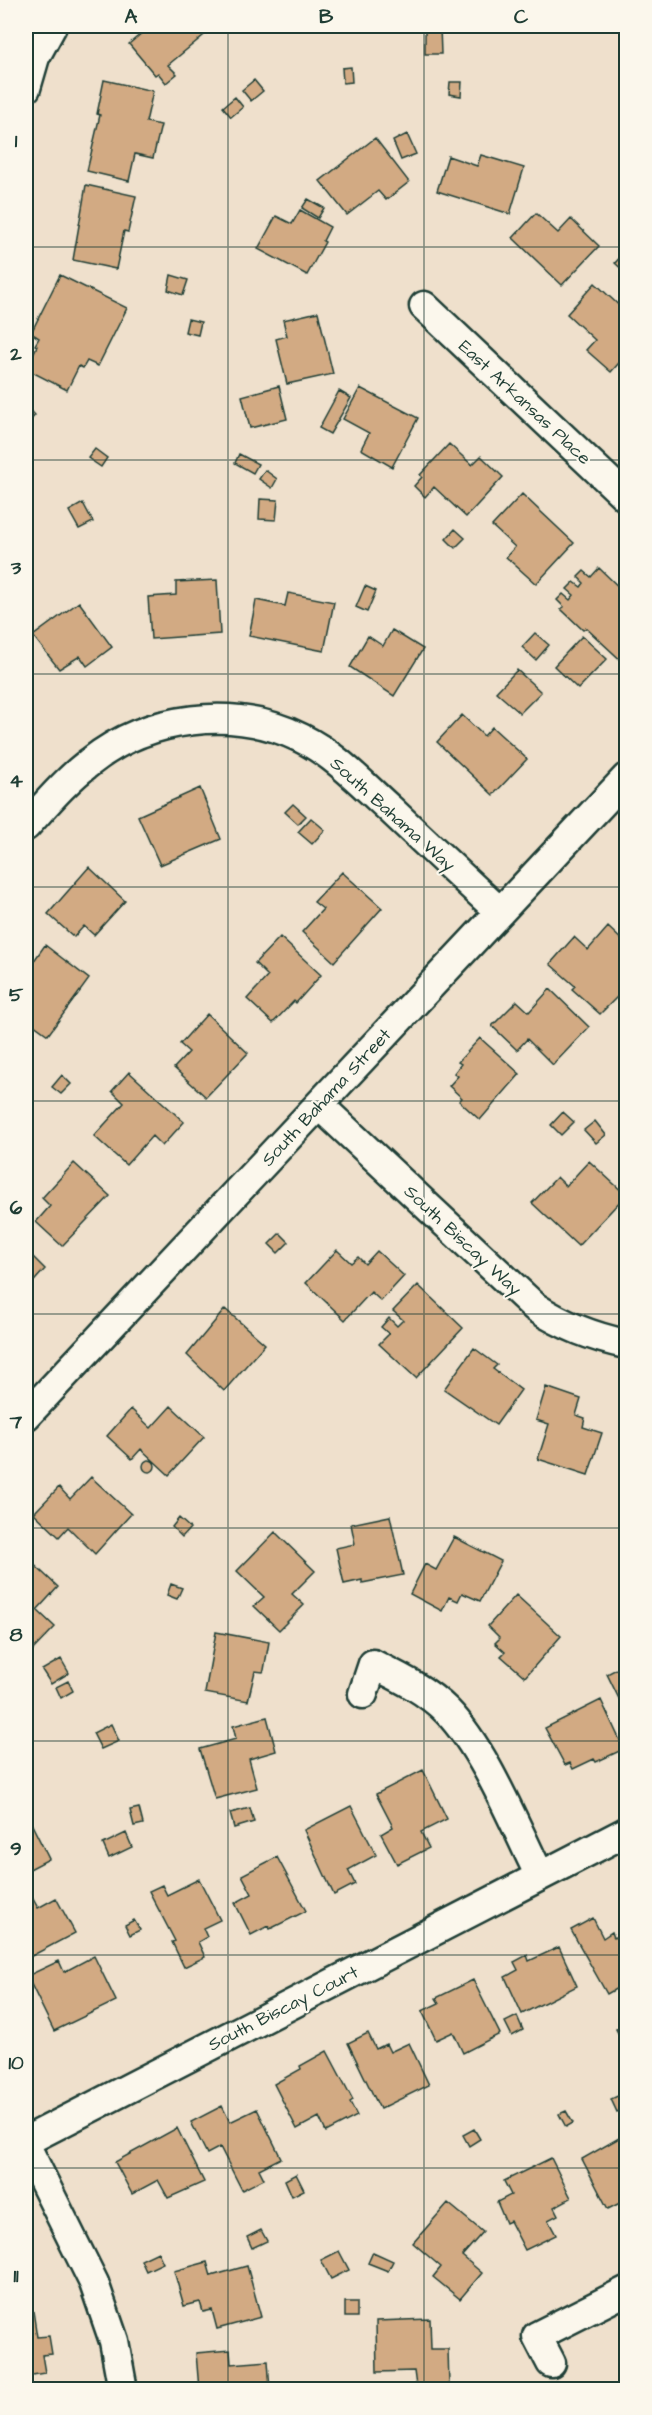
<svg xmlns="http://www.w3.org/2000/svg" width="652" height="2415" font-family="'Architects Daughter',sans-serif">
<rect width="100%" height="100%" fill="#efe0cc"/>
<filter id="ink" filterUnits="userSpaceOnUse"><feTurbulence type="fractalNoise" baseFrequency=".0167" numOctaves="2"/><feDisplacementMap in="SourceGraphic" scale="12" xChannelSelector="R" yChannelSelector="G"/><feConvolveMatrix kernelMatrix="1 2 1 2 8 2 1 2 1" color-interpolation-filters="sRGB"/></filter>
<g filter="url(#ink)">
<path fill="#d2aa83" stroke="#1f3d34" stroke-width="1.5" d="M150,26H215L168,65L177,74L166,83L158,73L155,75L129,44Z
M425,27H440L441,54H425Z
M351,67L352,82L343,83L342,68Z
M104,80L153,91L146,122L161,125L153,158L135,154L129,181L87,171L100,115L97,114Z
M254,80L263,91L251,101L242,90Z
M450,82H462L461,96L449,94Z
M235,97L243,107L231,117L223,107Z
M407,134L416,154L401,160L393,141Z
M375,138L409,182L386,200L378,191L347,215L320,181Z
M481,155L524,168L510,214L437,191L448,156L477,166Z
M86,185L136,196L128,232L124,231L116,269L73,260Z
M308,199L324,208L318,218L302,208Z
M300,210L330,227L323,241L325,242L307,275L258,249L276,216L292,224Z
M536,213L558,233L571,219L599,246L562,285L513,238Z
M624,253L626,256V273L615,263Z
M60,275L127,308L98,366L87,361L83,368L79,366L67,390L26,369L37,346L35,345L39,338L31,333Z
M171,275L188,280L183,295L168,290Z
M595,283L626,312V355L611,372L586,350L595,340L567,314Z
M318,312L333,374L287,384L276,339L287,336L283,320Z
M188,319L201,322L198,335L185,332Z
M279,386L287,419L250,428L242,396Z
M360,388L418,418L392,467L361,449L369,433L343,419Z
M339,391L351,398L330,434L319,428Z
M26,406L35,415L26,426Z
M449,444L472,465L481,456L503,477L466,517L434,487L425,497L414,486L422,477L420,475Z
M95,449L107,458L101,467L88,458Z
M239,454L258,464L253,473L235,463Z
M265,470L277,479L272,488L259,479Z
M522,494L574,543L536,584L506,557L515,547L492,526Z
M260,499L278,500L276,520L259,519Z
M83,503L93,522L79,529L69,511Z
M455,529L465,538L455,548L446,539Z
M599,568L626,594V665L586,628L583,630L561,609L564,607L557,600L563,594L570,600L574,595L567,589L574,582L581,587L584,583L578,577L584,571L591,577Z
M217,580L220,634L151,639L148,597L176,595V582Z
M365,586L376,591L367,612L356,607Z
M288,593L334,602L324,651L249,636L256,600L285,606Z
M79,602L112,647L87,666L80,656L59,669L33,636Z
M392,630L423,649L394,696L350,667L368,636L383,646Z
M535,633L549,645L536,660L522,647Z
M582,636L607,659L578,689L554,666Z
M517,670L541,692L520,713L496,692Z
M462,715L484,736L492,727L527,759L493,795L437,742Z
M200,788L221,839L160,865L138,816Z
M293,804L306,816L298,824L285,812Z
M311,818L325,830L312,844L298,832Z
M89,867L125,901L94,935L84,926L74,937L48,914Z
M342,872L382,908L334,962L302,932L323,909L314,902Z
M608,927L626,944V988L600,1014L572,989L575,986L550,964L574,937L588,950Z
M280,937L321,975L296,1003L294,1001L273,1023L247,999L268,976L255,963Z
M45,945L89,979L48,1035L26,1019V972Z
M550,989L589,1027L553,1065L527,1039L517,1050L492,1026L517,1001L529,1012Z
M207,1014L248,1053L206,1097L174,1068L189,1052L180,1044Z
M480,1038L520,1074L480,1120L459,1101L462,1098L449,1086L458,1076L454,1073L461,1064L458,1062Z
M129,1072L184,1122L162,1146L152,1136L126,1165L94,1136L124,1103L112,1091Z
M62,1075L71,1084L61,1094L52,1087Z
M563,1112L574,1122L561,1135L551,1125Z
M595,1121L606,1135L596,1143L584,1130Z
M589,1161L626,1195L578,1246L532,1203L557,1177L566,1186Z
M74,1163L110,1196L62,1246L36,1222L50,1206L42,1198Z
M280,1233L289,1242L278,1253L269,1244Z
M26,1250L45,1269L26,1290Z
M337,1250L351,1263L358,1257L365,1264L377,1251L404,1276L381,1301L371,1292L345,1320L306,1283Z
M418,1285L463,1328L416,1378L379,1344L389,1334L381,1327L389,1318L397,1326L403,1320L393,1311Z
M225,1309L265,1344L224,1391L187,1355Z
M474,1348L497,1365L493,1369L521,1390L496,1425L444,1389Z
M546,1387L581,1399L576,1415L585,1418L583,1427L602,1433L588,1475L538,1459L549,1424L536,1420Z
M171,1406L204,1437L169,1475L141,1449L132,1459L107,1436L131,1409L151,1428Z
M143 1466a6 6 0 1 1 12 0a6 6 0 1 1-12 0Z
M91,1477L131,1514L95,1554L68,1527L59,1537L34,1513L59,1487L70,1499Z
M390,1516L403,1575L362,1583V1580L344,1584L336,1548L355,1544L351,1524Z
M179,1518L190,1528L182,1537L172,1527Z
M275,1532L315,1571L292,1594L304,1605L279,1630L254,1606L264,1597L237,1571Z
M454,1537L501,1561L480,1601L462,1593L458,1601L449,1597L442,1611L410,1594L425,1564L436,1570Z
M26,1557L58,1587L37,1610L55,1627L29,1654L26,1651Z
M171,1584L182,1588L177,1599L167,1595Z
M516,1595L561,1636L525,1677L501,1656L505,1652L495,1643L500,1638L488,1626Z
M216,1632L269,1642L264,1670L263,1672L255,1671L248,1701L205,1693Z
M61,1659L69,1673L51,1684L42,1670Z
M626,1664V1719L623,1712L625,1711L607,1674Z
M68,1681L73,1691L61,1698L56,1687Z
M601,1700L624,1749L596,1762L594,1759L573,1769L570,1763L565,1765L545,1728Z
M267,1717L276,1751L249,1759L257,1788L215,1799L200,1749L236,1739L233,1726Z
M111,1724L119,1741L101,1749L93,1733Z
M423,1770L447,1819L421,1832L429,1848L397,1864L381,1834L393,1827L376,1794Z
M351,1806L376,1855L348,1870L355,1884L334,1895L304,1830Z
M139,1808L143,1824L134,1826L130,1810Z
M250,1808L254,1822L234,1828L230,1813Z
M26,1813L49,1859L26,1871Z
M126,1833L132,1847L109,1858L103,1844Z
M277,1857L306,1911L270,1929L268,1926L251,1935L235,1903L252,1894L242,1875Z
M199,1879L220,1920L203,1928L207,1937L198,1942L205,1957L184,1967L172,1942L175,1941L149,1891L162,1885L167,1895Z
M28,1890L38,1908L56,1898L75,1933L26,1959V1892Z
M593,1918L603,1938L612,1932L614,1938L626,1931V1983L607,1994L571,1930Z
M134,1920L140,1930L130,1935L125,1925Z
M559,1947L577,1986L522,2014L505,1977L518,1970L514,1962L527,1955L529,1961Z
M94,1956L116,2001L54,2031L27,1976L59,1961L64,1972Z
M473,1980L500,2034L463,2053L453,2032L436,2040L422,2011L439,2003L436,1998Z
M517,2016L523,2030L512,2036L505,2022Z
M626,2024V2045L625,2046L616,2029Z
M368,2033L376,2049L386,2044L390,2052L409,2043L429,2085L380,2109L348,2043Z
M327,2051L353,2100L350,2102L357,2116L326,2132L319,2117L297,2129L274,2084L301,2069L300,2066Z
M622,2094L626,2108L617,2112L611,2099Z
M222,2106L230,2122L257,2109L281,2158L259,2169L264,2179L242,2190L220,2147L207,2154L191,2122Z
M566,2111L573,2123L566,2127L559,2114Z
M177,2128L204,2182L168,2198L158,2180L132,2194L115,2162Z
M474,2129L480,2139L469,2146L463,2135Z
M626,2134V2200L608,2209L582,2159Z
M551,2158L571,2198L554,2207L558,2215L548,2220L556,2235L525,2250L510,2221L506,2223L497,2202L511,2195L504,2181Z
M296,2174L304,2190L292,2196L285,2180Z
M448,2203L483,2232L462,2256L482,2273L460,2299L433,2277L441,2267L413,2243Z
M261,2230L267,2241L252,2248L247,2237Z
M339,2251L349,2270L331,2279L321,2260Z
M158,2252L163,2263L146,2271L141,2260Z
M373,2252L393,2261L388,2271L368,2263Z
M207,2262L211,2276L247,2266L261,2317L217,2329L212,2310L203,2312L200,2302L184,2306L174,2271Z
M345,2302H357V2317H345Z
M33,2311L37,2337L49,2336L52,2354L42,2355L45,2373L26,2376V2312Z
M430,2319L431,2349H448L449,2385L416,2386L414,2371L377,2372L376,2321Z
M230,2350L231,2364L268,2361L270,2390L199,2389L196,2353Z
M58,2385V2390H26V2388Z"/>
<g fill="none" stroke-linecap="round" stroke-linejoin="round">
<g stroke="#1f3d34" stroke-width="33">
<path id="minor" d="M26,88L35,57L52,26
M424,306L626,497
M26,826C46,804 66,780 90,762C147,716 235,705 301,738C336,755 362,784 390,809C427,844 463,878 500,912
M319,1105L535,1307C564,1326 592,1337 626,1344
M26,1416L626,778
M363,1694L373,1664C399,1677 426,1690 447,1711C485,1750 515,1826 540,1876
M26,2141L626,1832
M26,2146L94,2283L114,2341L123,2390
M551,2363L537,2336L626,2291"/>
</g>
<use href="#minor" stroke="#fbf7ec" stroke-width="28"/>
</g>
</g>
<path fill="none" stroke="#1f3d34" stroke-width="1.5" stroke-opacity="0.55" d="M228,26V2390M424,26V2390M26,247H626M26,460H626M26,674H626M26,887H626M26,1101H626M26,1314H626M26,1528H626M26,1741H626M26,1955H626M26,2168H626"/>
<g text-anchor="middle" stroke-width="4.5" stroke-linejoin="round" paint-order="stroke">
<g font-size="18" fill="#1f3d34" stroke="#fbf7ec">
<text transform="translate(525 402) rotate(43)" y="6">East Arkansas Place</text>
<text transform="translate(393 814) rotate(42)" y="6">South Bahama Way</text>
<text transform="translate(326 1097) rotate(-47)" y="6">South Bahama Street</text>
<text transform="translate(463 1240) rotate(43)" y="6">South Biscay Way</text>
<text transform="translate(283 2008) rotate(-27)" y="6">South Biscay Court</text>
</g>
</g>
<rect width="652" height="2415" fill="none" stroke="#fbf7ec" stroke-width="66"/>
<rect x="33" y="33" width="586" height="2349" fill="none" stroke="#1f3d34" stroke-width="2"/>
<g font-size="20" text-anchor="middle" font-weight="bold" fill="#1f3d34">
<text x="131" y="23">A</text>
<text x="326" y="23">B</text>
<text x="521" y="23">C</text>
<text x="16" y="147">1</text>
<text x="16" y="360">2</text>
<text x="16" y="574">3</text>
<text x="16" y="787">4</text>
<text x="16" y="1001">5</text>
<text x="16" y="1214">6</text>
<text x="16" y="1428">7</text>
<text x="16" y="1641">8</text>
<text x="16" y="1855">9</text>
<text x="16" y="2069">10</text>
<text x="16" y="2282">11</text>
</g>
</svg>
